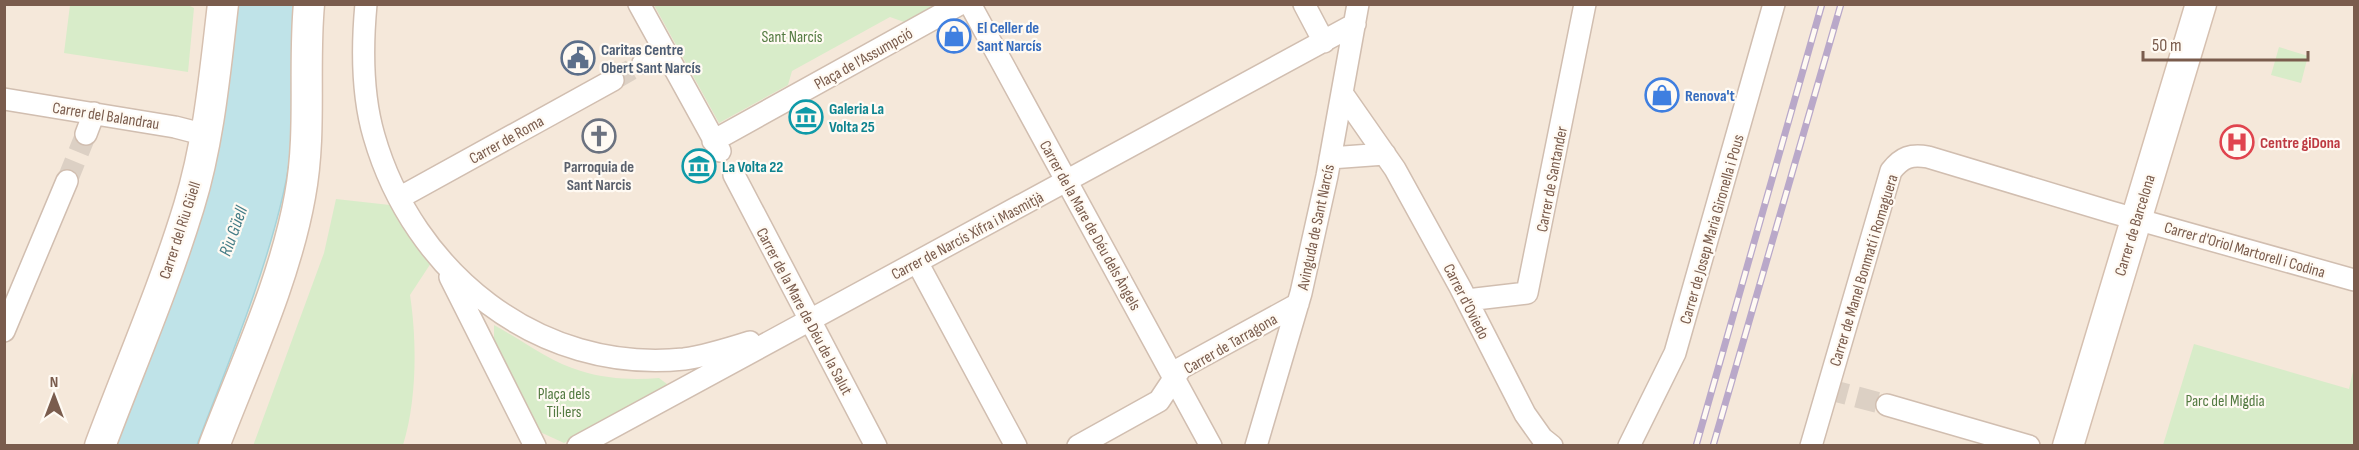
<svg xmlns="http://www.w3.org/2000/svg" width="2359" height="450" font-family="'Sofia Sans Condensed',sans-serif">
<rect width="100%" height="100%" fill="#fdf6ec"/>
<path fill="#f5e8da" d="M5,5H2354V445H5Z"/>
<path fill="#d8ecc9" d="M186,4L194,8L188,72L64,53L70,5Z
M654,5H936L904,22L890,17L792,71L788,85L719,123Z
M2279,47L2308,56L2301,83L2271,75Z
M336,199L390,205L431,263L410,295C417,341 417,400 403,445L253,446L324,253Z
M494,325C522,340 550,362 581,371C606,379 633,380 659,378L671,387L564,443L540,432L494,342Z
M2194,344L2349,389L2354,367V445H2163Z"/>
<path fill="#bfe3e8" stroke="#a5d3da" stroke-width="1.5" d="M233,5H295C294,68 298,133 283,195C263,281 228,363 197,445L111,446Z"/>
<g fill="none" stroke-linecap="round" stroke-linejoin="round">
<path stroke="#dcd0c4" stroke-width="21" stroke-dasharray="21 10" stroke-linecap="butt" d="M613,80L643,63
M67,181L86,134
M1827,389L1887,405"/>
<g stroke="#d1beb0" stroke-width="24">
<path id="street" d="M366,4C362,47 362,95 374,136C413,272 538,374 684,359C706,356 728,349 750,342
M639,4L720,151
M970,4L1211,446
M1304,4L1324,42
M643,63L664,52
M1342,93L1395,169L1460,287L1525,414L1542,438L1552,446
M4,99L175,127L206,135
M86,134L94,113
M713,141L960,4
M1330,158L1385,154
M734,175L876,446
M399,198L613,80
M917,262L1016,446
M450,277L535,446
M1467,300L1527,293L1585,4
M4,331L67,181
M1887,405L2029,446
M578,446L1355,24
M1078,446L1159,401L1181,368L1298,304
M1256,446L1301,293L1327,176L1358,4
M1629,446L1675,353L1774,4
M1811,446L1891,171C1902,157 1911,154 1928,157L2111,212L2354,280"/>
</g>
<g stroke="#d6c0b0" stroke-width="33">
<path id="secondary" d="M100,446C130,366 164,288 189,206C209,141 215,72 223,4
M214,446C245,365 285,280 300,196C312,132 303,68 309,4
M2068,446L2201,4"/>
</g>
<use href="#street" stroke="#fff" stroke-width="21"/>
<use href="#secondary" stroke="#fff" stroke-width="30"/>
<g stroke="#b9a8c9" stroke-width="7">
<path id="rail" d="M1696,446L1822,4
M1713,446L1841,4"/>
</g>
<use href="#rail" stroke="#fffaf3" stroke-width="4.5" stroke-dasharray="14" stroke-linecap="butt"/>
</g>
<defs>
<g id="shop-ring" transform="scale(1.725)"><circle r="9.5" fill="#fffaf3" stroke="#3f7fe0" stroke-width="1.5"/><path d="M-5-2.5h2.3a2.7 3.5 0 0 1 5.4 0H5L5.5 6h-11ZM-1.5-2.5h3a1.5 2.3 0 0 0-3 0Z" fill="#3f7fe0"/></g>
<g id="civic-ring" transform="scale(1.725)"><circle r="9.5" fill="#fffaf3" stroke="#5c6f8a" stroke-width="1.5"/><path d="M-.6-6.5H3V-4.5H.6V-3L4-1V1h2V6H-6V1h2V-1L-.6-3ZM-1.2 2.5V6h2.4V2.5Z" fill="#5c6f8a"/></g>
<g id="museum-ring" transform="scale(1.725)"><circle r="9.5" fill="#fffaf3" stroke="#0f9aa8" stroke-width="1.5"/><path d="M0-6L6-3V-2H-6V-3ZM-5-1h2V3h-2ZM-1-1h2V3h-2ZM3-1h2V3H3ZM-6 4H6V6H-6Z" fill="#0f9aa8"/></g>
<g id="church-ring" transform="scale(1.725)"><circle r="9.5" fill="#fffaf3" stroke="#6b7280" stroke-width="1.5"/><path d="M-1.2-6h2.4v3.5h3.3v2.4h-3.3V6h-2.4V-.1h-3.3v-2.4h3.3Z" fill="#6b7280"/></g>
<g id="hospital-ring" transform="scale(1.725)"><circle r="9.5" fill="#fffaf3" stroke="#e0444e" stroke-width="1.5"/><path d="M-5-5h3v3.5h4V-5h3V5h-3V1.5h-4V5h-3Z" fill="#e0444e"/></g>
</defs>
<g fill-rule="evenodd">
<use href="#shop-ring" x="954" y="36"/>
<use href="#civic-ring" x="578" y="58"/>
<use href="#shop-ring" x="1662" y="95"/>
<use href="#museum-ring" x="806" y="117"/>
<use href="#church-ring" x="599" y="136"/>
<use href="#hospital-ring" x="2237" y="142"/>
<use href="#museum-ring" x="699" y="166"/>
</g>
<g text-anchor="middle" stroke-width="4.5" stroke-linejoin="round" paint-order="stroke">
<g font-size="16" font-weight="bold" fill="#366cbe" stroke="#fffaf3" text-anchor="start">
<text x="977" y="33">El Celler de<tspan x="977" dy="18">Sant Narcís</tspan></text>
<text x="1685" y="101">Renova't</text>
</g>
<g font-size="16" fill="#537a41" stroke="#fffaf3">
<text x="792" y="42">Sant Narcís</text>
<text x="564" y="399">Plaça dels<tspan x="564" dy="18">Til·lers</tspan></text>
<text x="2225" y="406">Parc del Migdia</text>
</g>
<g font-size="16" font-weight="bold" fill="#4e5e75" stroke="#fffaf3" text-anchor="start">
<text x="601" y="55">Caritas Centre<tspan x="601" dy="18">Obert Sant Narcís</tspan></text>
</g>
<g font-size="16" fill="#7a5c4d" stroke="#fffaf3">
<text transform="translate(863 58) rotate(-29)" y="6">Plaça de l'Assumpció</text>
<text transform="translate(106 115) rotate(9)" y="6">Carrer del Balandrau</text>
<text transform="translate(506 139) rotate(-29)" y="6">Carrer de Roma</text>
<text transform="translate(1551 179) rotate(-79)" y="6">Carrer de Santander</text>
<text transform="translate(1091 225) rotate(61)" y="6">Carrer de la Mare de Déu dels Àngels</text>
<text transform="translate(2134 225) rotate(-73)" y="6">Carrer de Barcelona</text>
<text transform="translate(1315 227) rotate(-78)" y="6">Avinguda de Sant Narcís</text>
<text transform="translate(1711 229) rotate(-74)" y="6">Carrer de Josep Maria Gironella i Pous</text>
<text transform="translate(179 230) rotate(-72)" y="6">Carrer del Riu Güell</text>
<text transform="translate(967 235) rotate(-28)" y="6">Carrer de Narcís Xifra i Masmitjà</text>
<text transform="translate(2245 249) rotate(16)" y="6">Carrer d'Oriol Martorell i Codina</text>
<text transform="translate(1863 270) rotate(-73)" y="6">Carrer de Manel Bonmatí i Romaguera</text>
<text transform="translate(1467 301) rotate(63)" y="6">Carrer d'Oviedo</text>
<text transform="translate(805 311) rotate(62)" y="6">Carrer de la Mare de Déu de la Salut</text>
<text transform="translate(1230 343) rotate(-30)" y="6">Carrer de Tarragona</text>
</g>
<g font-size="16" font-weight="bold" fill="#0d838f" stroke="#fffaf3" text-anchor="start">
<text x="829" y="114">Galeria La<tspan x="829" dy="18">Volta 25</tspan></text>
<text x="722" y="172">La Volta 22</text>
</g>
<g font-size="16" font-weight="bold" fill="#be3a42" stroke="#fffaf3" text-anchor="start">
<text x="2260" y="148">Centre giDona</text>
</g>
<g font-size="16" font-weight="bold" fill="#5b616d" stroke="#fffaf3">
<text x="599" y="172">Parroquia de<tspan x="599" dy="18">Sant Narcis</tspan></text>
</g>
<g font-size="18" font-style="italic" fill="#437c86" stroke="#fffaf3">
<text transform="translate(233 231) rotate(-70)" y="6">Riu Güell</text>
</g>
</g>
<rect width="2359" height="450" fill="none" stroke="#7a5c4d" stroke-width="12"/>
<g transform="translate(54 396)" stroke="#fffaf3" stroke-width="4.5" paint-order="stroke">
<path d="M0-4.5L10 22L0 15L-10 22Z" fill="#7a5c4d"/>
<text y="-9" font-size="16" font-weight="bold" text-anchor="middle" fill="#7a5c4d">N</text>
</g>
<path d="M2143 51v9h165v-9" fill="none" stroke="#7a5c4d" stroke-width="3"/>
<text x="2152" y="51" font-size="18" fill="#7a5c4d" stroke="#fffaf3" stroke-width="4.5" paint-order="stroke">50 m</text>
</svg>
